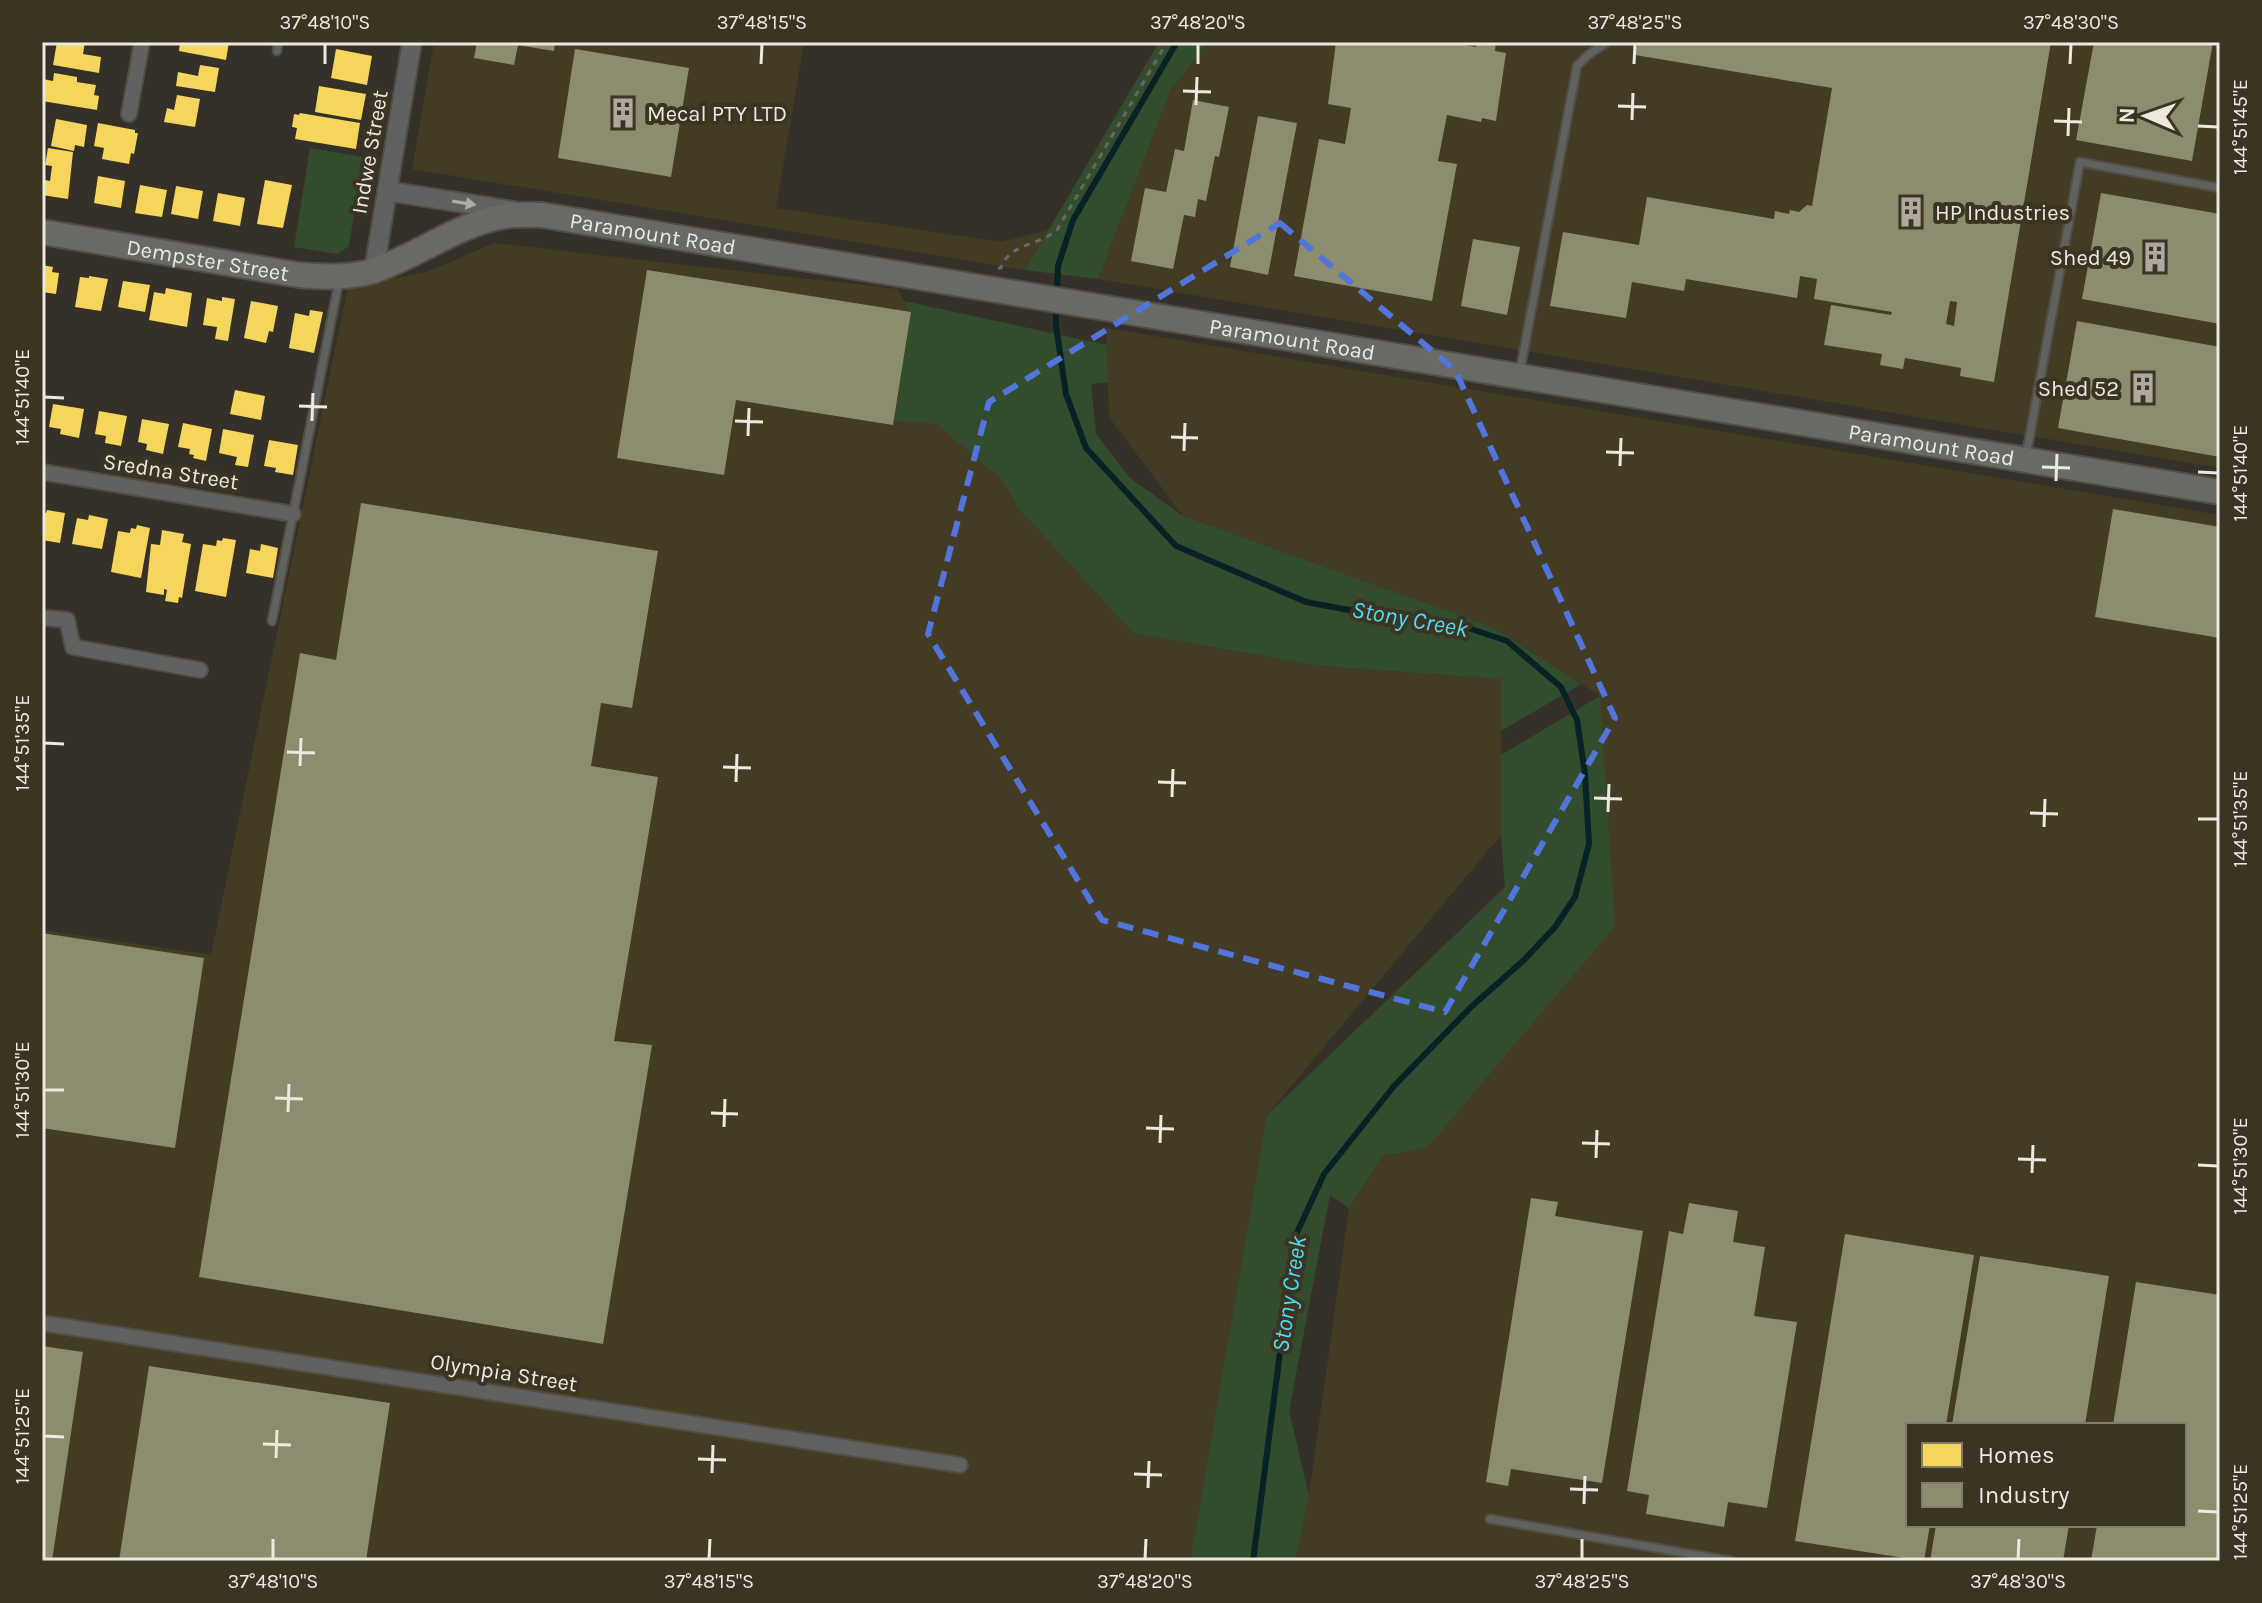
<svg xmlns="http://www.w3.org/2000/svg" width="2262" height="1603" font-family="Karla,sans-serif">
<rect width="100%" height="100%" fill="#353128"/>
<path fill="#433b24" fill-rule="evenodd" d="M434,42H804L776,208L1001,242L1049,230L1025,270L412,169Z
M1208,42H2220V468L1098,279L1171,90Z
M494,243L897,289L911,312L936,424L1003,481L1017,507L1133,633L1320,666L1501,679V835L1267,1115L1190,1561H42V930L211,955L348,286L427,272Z
M1106,328L2220,515V1561H1296L1309,1495L1349,1208L1382,1156L1427,1148L1600,696L1493,627L1183,516L1109,417ZM1908,1425H2184V1525H1908Z"/>
<path fill="#344c2e" d="M1159,42H1208L1171,90L1098,279L1025,270Z
M310,148L363,157L349,246L338,254L294,247Z
M904,301L1107,345L1108,382L1091,384L1096,434L1130,478L1183,516L1493,627L1581,684L1501,731V679L1320,666L1133,633L1017,507L1003,481L936,424L894,421L911,312Z
M1600,696L1615,926L1427,1148L1382,1156L1349,1208L1330,1195L1289,1411L1309,1495L1296,1561H1190L1267,1115L1505,887L1501,835V755Z"/>
<path fill="#f6d55c" d="M57,42H85L83,54L101,57L99,73L53,65Z
M180,42H229L226,60L179,51Z
M336,49L372,56L367,85L331,78Z
M200,65L219,68L215,92L176,86L178,72L198,76Z
M54,73L77,77V82L96,85L94,95L99,96L97,110L42,101L43,79L53,81Z
M319,86L366,94L361,120L315,112Z
M177,95L200,99L195,127L164,122L167,108L174,110Z
M300,113L360,123L356,149L295,139L297,128L292,127L294,114L299,115Z
M56,119L87,125L84,147L75,145L74,151L51,146Z
M98,123L135,130V133H138L134,154L131,153L129,164L102,159L104,148L94,146Z
M48,148L73,152L68,199L42,195L45,180L50,181L52,166L45,165Z
M98,176L125,181L121,208L94,203Z
M265,180L292,185L283,228L257,224Z
M140,185L167,190L162,217L135,213Z
M176,186L203,191L198,219L171,214Z
M218,193L245,198L240,226L213,221Z
M42,265L53,267L52,272L59,273L56,294L42,292Z
M89,276L108,279L101,311L75,307L80,277L89,278Z
M123,281L150,285L145,312L118,307Z
M166,288L192,293L187,327L149,320L154,292L165,294Z
M222,297L235,299L228,341L215,339L217,327L203,325L207,298L222,301Z
M251,301L278,306L273,332L269,331L266,343L244,338Z
M310,310L323,312L314,353L289,348L295,313L309,316Z
M235,390L265,396L261,420L230,414Z
M53,404L84,409L79,438L60,434L61,429L49,427Z
M99,411L127,416L121,446L105,443L106,436L95,434Z
M142,419L169,424L163,454L146,450L147,444L138,442Z
M183,423L212,429L206,461L193,458L194,455L189,454L190,449L178,447Z
M223,429L254,435L248,467L235,465L237,457L219,453Z
M269,440L298,445L293,475L275,472L276,468L264,466Z
M47,510L65,513L60,543L42,540V513H46Z
M89,515L108,519L102,549L72,544L77,518L88,520Z
M137,525L150,528L141,578L111,572L118,531L130,533L131,528L136,529Z
M162,530L184,534L182,542L191,544L182,598L179,597L178,603L165,601L167,590L164,589V595L146,592L151,544L160,545Z
M223,538L236,540L226,597L195,591L203,544L216,546L217,540L222,541Z
M261,544L278,548L273,578L246,573L250,549L260,551Z"/>
<path fill="#8c8c6e" fill-rule="evenodd" d="M477,42H555L554,51L518,45L514,65L474,58Z
M1336,42H1447L1476,47L1477,42H1496L1495,51L1506,53L1496,121L1482,118L1481,122L1447,115L1438,161L1457,164L1432,301L1294,276L1319,139L1345,144L1351,108L1328,104Z
M1637,42H2051L1994,382L1960,376L1961,368L1905,358L1903,369L1880,365L1882,354L1824,345L1831,305L1891,315L1892,312L1814,299L1817,279L1800,276L1797,298L1686,279L1684,291L1632,282L1626,318L1550,306L1563,232L1639,245L1647,197L1774,219L1775,211L1789,214L1790,210L1799,212L1807,205L1812,206L1832,88L1635,55ZM1950,301L1957,302L1954,326L1946,324Z
M2094,42H2213L2192,161L2076,140Z
M575,49L689,68L671,177L558,158Z
M1193,100L1229,107L1219,157L1215,156L1206,201L1198,199L1195,217L1184,215L1173,269L1131,261L1145,188L1166,192L1175,149L1184,151Z
M1258,116L1297,123L1268,275L1230,267Z
M2101,193L2220,214V324L2082,299Z
M1473,239L1520,247L1507,315L1461,306Z
M647,270L911,312L893,425L736,400L724,475L617,458Z
M2077,321L2220,347V457L2058,428Z
M361,503L658,551L632,708L601,703L591,766L658,777L614,1041L652,1045L603,1344L199,1277L300,653L336,660Z
M2113,509L2220,527V638L2095,617Z
M42,933L204,958L175,1148L42,1128Z
M1531,1198L1558,1202L1555,1216L1643,1231L1602,1483L1511,1469L1508,1486L1486,1482Z
M1689,1203L1738,1211L1733,1242L1765,1247L1754,1316L1797,1322L1767,1508L1728,1502L1724,1527L1646,1514L1649,1495L1627,1491L1669,1231L1683,1234Z
M1845,1234L1974,1255L1946,1425H1908V1525H1930L1924,1561L1795,1541Z
M1980,1256L2109,1276L2085,1425H1952Z
M2136,1282L2220,1295V1561H2091L2097,1525H2184V1425H2113Z
M42,1346L83,1352L52,1561H42Z
M149,1366L390,1403L366,1561H119Z
M1936,1525H2069L2063,1561H1930Z"/>
<g fill="none" stroke-linecap="round" stroke-linejoin="round">
<path stroke="#072225" stroke-width="6" d="M1057,295L1058,266L1073,220L1177,42
M1056,307V325L1066,394L1086,448L1176,546L1306,602L1376,615L1450,622L1507,641L1561,687L1577,720L1585,774L1589,844L1575,897L1555,927L1524,960L1471,1007L1394,1086L1324,1174L1295,1237L1253,1561"/>
<g stroke="#524e46" stroke-width="11">
<path id="service" d="M277,51L278,42
M1520,371L1577,66L1588,55L1607,42
M2026,456L2080,162L2220,188
M272,621L339,281
M1490,1519L1731,1561"/>
</g>
<g stroke="#524e46" stroke-width="18">
<path id="minor" d="M129,114L142,42
M42,472L293,514
M48,618L67,620L73,647L200,670
M42,1323L960,1465"/>
</g>
<g stroke="#524e46" stroke-width="22">
<path id="tertiary" d="M387,191L514,211
M374,270L412,42"/>
</g>
<g stroke="#524e46" stroke-width="28">
<g id="primary">
<path id="s1" d="M42,232L299,275C324,277 349,278 373,271C418,256 457,224 505,216C517,214 529,215 542,215L2220,492"/>
</g>
</g>
<path stroke="#666763" stroke-width="3" stroke-dasharray="6 6" stroke-linecap="butt" d="M998,268H1001C1009,243 1039,246 1057,230L1167,42"/>
<use href="#service" stroke="#60625f" stroke-width="7"/>
<use href="#minor" stroke="#60625f" stroke-width="14"/>
<use href="#tertiary" stroke="#60625f" stroke-width="18"/>
<use href="#primary" stroke="#686a65" stroke-width="24"/>
</g>
<defs><path id="oneway-solid" d="M-6-.8H1V-3.2L6.5 0L1 3.2V.8H-6Z" transform="scale(2)"/></defs>
<use fill="#aeaca5" href="#oneway-solid" transform="translate(464 203) rotate(9)"/>
<path fill="none" stroke="#5175da" stroke-width="6" stroke-dasharray="16 10" stroke-linejoin="round" d="M1280,223L1455,370L1615,718L1445,1012L1102,920L928,634L989,402Z"/>
<path fill="none" stroke="#ede9de" stroke-width="3" d="M325,64V44M761,64L762,44M1198,64V44M1634,64L1635,44M2070,64L2071,44M1183,91L1211,92M1196,105L1197,77M1618,106L1646,107M1632,120L1633,93M2054,121L2082,122M2198,126L2218,127M2068,136L2069,108M44,397L64,398M299,406L327,407M312,421L313,393M735,421L763,422M748,436L749,408M1171,437L1198,438M1184,451L1185,423M1606,452L1634,453M1620,466L1621,438M2042,467L2070,468M2198,472L2218,473M2056,481L2057,454M44,743L64,744M287,752L315,753M300,766L301,738M723,767L751,768M736,782L737,754M1158,782L1186,783M1172,797L1173,769M1594,798L1622,799M1608,812L1609,784M2030,813L2058,814M2198,819H2218M2044,827L2045,799M44,1090H64M275,1098L303,1099M288,1112L289,1084M711,1113L738,1114M724,1127L725,1099M1146,1128L1174,1129M1160,1143L1161,1115M1582,1143L1610,1144M1596,1158L1597,1130M2018,1159L2046,1160M2198,1165L2218,1166M2032,1173L2033,1145M44,1436L64,1437M263,1444L291,1445M276,1458L277,1430M698,1459L726,1460M712,1473L713,1445M1134,1474L1162,1475M1148,1488L1149,1461M1570,1489L1598,1490M1584,1504L1585,1476M2198,1511L2218,1512M273,1559V1539M709,1559L710,1539M1145,1559L1146,1539M1582,1559V1539M2018,1559L2019,1539"/>
<defs>
<g id="building-bare" transform="scale(2.4)"><path d="M-4-6H4V6H1V3H-1V6H-4ZM-2.5-4.3h1.7v1.8h-1.7ZM.8-4.3h1.7v1.8H.8ZM-2.5-1h1.7V.8h-1.7ZM.8-1h1.7V.8H.8Z" fill="#ada99e" stroke="#3b3422" stroke-width="2.5" paint-order="stroke"/></g>
</defs>
<g fill-rule="evenodd">
<use href="#building-bare" x="623" y="113"/>
<use href="#building-bare" x="1911" y="212"/>
<use href="#building-bare" x="2155" y="257"/>
<use href="#building-bare" x="2143" y="388"/>
</g>
<g text-anchor="middle" stroke-width="8" stroke-linejoin="round" paint-order="stroke">
<g font-size="22" fill="#ede9de" stroke="#3b3422" text-anchor="start">
<text x="647" y="121">Mecal PTY LTD</text>
<text x="1935" y="220">HP Industries</text>
<text x="2131" y="265" text-anchor="end">Shed 49</text>
<text x="2119" y="396" text-anchor="end">Shed 52</text>
</g>
<g font-size="22" fill="#ede9de" stroke="#3b3422">
<text transform="translate(369 152) rotate(-80)" y="8">Indwe Street</text>
<text dy="8" stroke="none"><textPath href="#s1" startOffset="628">Paramount Road</textPath></text>
<text dy="8" stroke="none"><textPath href="#s1" startOffset="168">Dempster Street</textPath></text>
<text dy="8" stroke="none"><textPath href="#s1" startOffset="1276">Paramount Road</textPath></text>
<text dy="8" stroke="none"><textPath href="#s1" startOffset="1924">Paramount Road</textPath></text>
<text transform="translate(171 471) rotate(9)" y="8">Sredna Street</text>
<text transform="translate(504 1372) rotate(9)" y="8">Olympia Street</text>
</g>
<g font-size="24" font-style="italic" fill="#51dbf2" stroke="#3b3422">
<text transform="translate(1410 619) rotate(10)" y="8">Stony Creek</text>
<text transform="translate(1289 1294) rotate(-81)" y="8">Stony Creek</text>
</g>
</g>
<rect width="2262" height="1603" fill="none" stroke="#3b3422" stroke-width="88"/>
<rect x="1906" y="1423" width="280" height="104" fill="#3b3422" stroke="#827c6d" stroke-width="2"/>
<rect x="1922" y="1443" width="40" height="24" fill="#f6d55c" stroke="#827c6d" stroke-width="2"/>
<text x="1978" y="1463" font-size="24" fill="#ede9de">Homes</text>
<rect x="1922" y="1483" width="40" height="24" fill="#8c8c6e" stroke="#827c6d" stroke-width="2"/>
<text x="1978" y="1503" font-size="24" fill="#ede9de">Industry</text>
<g transform="translate(2146 116) rotate(272)" stroke="#3b3422" stroke-width="6" paint-order="stroke">
<path d="M0-6L14 30L0 20L-14 30Z" fill="#ede9de"/>
<text y="-12" font-size="22" font-weight="bold" text-anchor="middle" fill="#ede9de">N</text>
</g>
<rect x="44" y="44" width="2174" height="1515" fill="none" stroke="#ede9de" stroke-width="3"/>
<g font-size="20" text-anchor="middle" fill="#ede9de">
<text x="325" y="29">37°48'10"S</text>
<text x="762" y="29">37°48'15"S</text>
<text x="1198" y="29">37°48'20"S</text>
<text x="1635" y="29">37°48'25"S</text>
<text x="2071" y="29">37°48'30"S</text>
<text transform="translate(2240 127) rotate(-90)" y="7">144°51'45"E</text>
<text transform="translate(22 397) rotate(-90)" y="7">144°51'40"E</text>
<text transform="translate(2240 473) rotate(-90)" y="7">144°51'40"E</text>
<text transform="translate(22 743) rotate(-90)" y="7">144°51'35"E</text>
<text transform="translate(2240 819) rotate(-90)" y="7">144°51'35"E</text>
<text transform="translate(22 1090) rotate(-90)" y="7">144°51'30"E</text>
<text transform="translate(2240 1166) rotate(-90)" y="7">144°51'30"E</text>
<text transform="translate(22 1436) rotate(-90)" y="7">144°51'25"E</text>
<text transform="translate(2240 1512) rotate(-90)" y="7">144°51'25"E</text>
<text x="273" y="1588">37°48'10"S</text>
<text x="709" y="1588">37°48'15"S</text>
<text x="1145" y="1588">37°48'20"S</text>
<text x="1582" y="1588">37°48'25"S</text>
<text x="2018" y="1588">37°48'30"S</text>
</g>
</svg>
